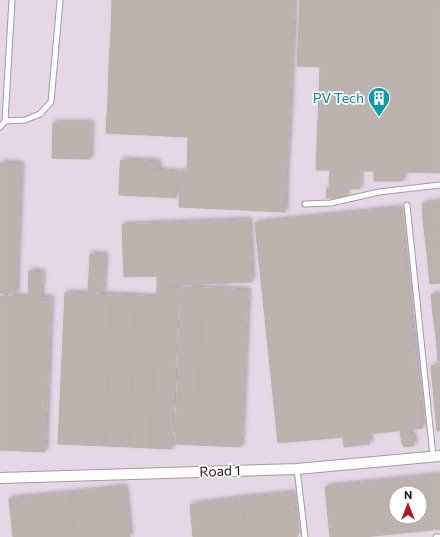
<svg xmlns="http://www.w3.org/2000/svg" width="440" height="537" font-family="Commissioner,sans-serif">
<defs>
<filter id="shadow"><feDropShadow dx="2.5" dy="-2.5" stdDeviation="2" flood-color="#0004"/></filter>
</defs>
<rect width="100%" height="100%" fill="#edeae5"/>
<path fill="#e6d7e4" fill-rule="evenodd" d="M0,0H440V537H0ZM396,493H420V517H396Z"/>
<path fill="#bab3ae" stroke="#bdb0a9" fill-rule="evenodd" filter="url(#shadow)" d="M112,0H193L294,4L293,39L111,31Z
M193,0H294V4Z
M300,0H440V173L404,172L403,181H374V171H360V189L329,188L330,170H316L320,67L297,66Z
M111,31L293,39L291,73L109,65Z
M109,65L291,73L290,107L108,99Z
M108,99L290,107L288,142L106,133Z
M53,123H91L90,159L52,158Z
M188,137L288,142L286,176L187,171Z
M121,160L158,162V170L120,168Z
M0,163L21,164L16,294L0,293Z
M120,168L177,172L176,198L119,195Z
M180,171L286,176L285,212L179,207Z
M327,188L346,189V198H326Z
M440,202V227L424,229L422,204Z
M400,208L423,428L369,434L370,444L344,447L343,437L278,443L255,223Z
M249,220L252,282L157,286V276L124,277L122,225Z
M440,227V243L426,245L424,229Z
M440,243V283L430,284L426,245Z
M90,254L105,255L103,292L88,291Z
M29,271L42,272L41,298H51L45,452L0,450V296L28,297Z
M157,287L179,288L172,449L150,448Z
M181,287L203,288L196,445L175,444Z
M203,288L248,290L241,447L196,445Z
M65,293L112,295L105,446L58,444Z
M440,294V315H433L431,295Z
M112,295L136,296L129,447L105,446Z
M136,296L157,297L150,448L129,447Z
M433,315H440V336L436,337Z
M440,336V361H438L436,337Z
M440,365V431H437L431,366Z
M409,431V435L413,434L414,446L404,447L402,444L400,432Z
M440,475V529L364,537H330L325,487ZM396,493H420V517H396Z
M125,487L130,537H74L70,493Z
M70,493L74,537H13L9,499Z
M293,493L297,537H246L242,498Z
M242,498L246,537H193L190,505Z"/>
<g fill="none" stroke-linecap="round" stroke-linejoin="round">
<g stroke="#9e9e9e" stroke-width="7">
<path id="service" d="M5,121L25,120L40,114L51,102L60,0
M0,127L5,121L12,0
M305,204L331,203L379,192L440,185
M407,205L433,456
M297,469L305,537
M436,537H440"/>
</g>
<g stroke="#9e9e9e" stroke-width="12">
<path id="minor" d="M0,478L297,469L440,456"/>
</g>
<use href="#service" stroke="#fff" stroke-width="5"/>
<use href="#minor" stroke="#fff" stroke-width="10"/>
</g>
<defs>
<g id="building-pin" transform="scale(1.15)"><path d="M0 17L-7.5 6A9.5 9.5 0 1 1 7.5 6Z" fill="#0f9aa8" stroke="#fff"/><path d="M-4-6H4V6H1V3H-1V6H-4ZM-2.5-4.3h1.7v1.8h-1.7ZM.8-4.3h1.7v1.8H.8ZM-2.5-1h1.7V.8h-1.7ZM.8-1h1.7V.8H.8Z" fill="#fff"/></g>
</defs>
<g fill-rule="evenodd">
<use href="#building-pin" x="379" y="98"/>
</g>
<g text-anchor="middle" stroke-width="3.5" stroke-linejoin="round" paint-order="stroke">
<g font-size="14" fill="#0d838f" stroke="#fff" text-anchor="end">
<text x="364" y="103">PV Tech</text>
</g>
<g font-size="14" fill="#1d1d1d" stroke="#fff">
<text transform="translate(220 471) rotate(-2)" y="5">Road 1</text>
</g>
</g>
<g transform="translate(408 505)"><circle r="19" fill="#ffffff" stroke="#a5a5a5"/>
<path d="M0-3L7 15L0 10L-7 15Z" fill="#b31822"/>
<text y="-6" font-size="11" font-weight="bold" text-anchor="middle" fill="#1d1d1d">N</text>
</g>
</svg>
